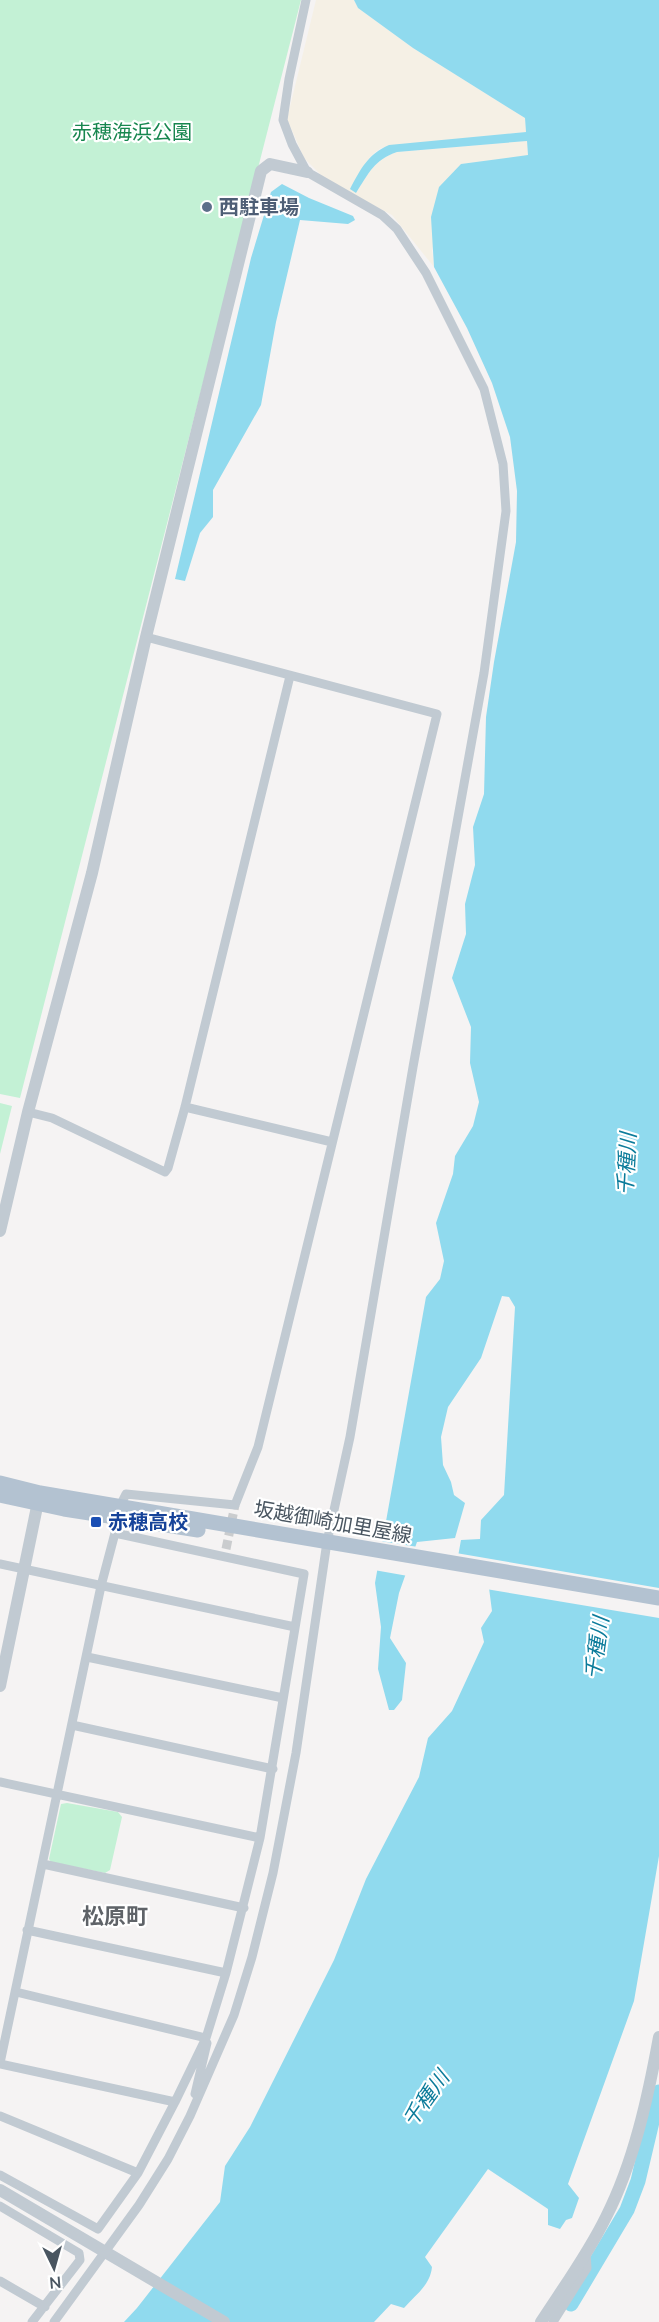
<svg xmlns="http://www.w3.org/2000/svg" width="659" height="2322" font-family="'Nunito Sans','Noto Sans JP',sans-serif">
<rect width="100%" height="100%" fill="#f5f3f3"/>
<path fill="#c3f1d5" d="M0,0H301L20,1098L0,1094Z
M0,1103L12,1106L0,1154Z
M67,1803L118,1812L122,1817L110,1870L105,1873L51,1862L49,1859L61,1804Z"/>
<path fill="#f5f0e5" d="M316,0H354L358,8L413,48L525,118L526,132L381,148C362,161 361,172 356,193C369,173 374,160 397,152L527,141L528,156L461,164L432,250L434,267L392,215L327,181L304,158L287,119Z"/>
<path fill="#90daee" d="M354,0H659V1856L634,2001L568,2184L579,2198L572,2218L566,2220L560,2229L548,2225V2209L488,2169L425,2257L432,2267C430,2286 415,2295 404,2308L391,2304L374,2322H124L137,2308L220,2202L225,2166L250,2127L334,1960L366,1879L419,1777L428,1738L452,1711L484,1642L481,1628L492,1611L489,1588L457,1562L461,1540L480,1539L481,1520L504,1495L515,1307L509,1297L502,1296L481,1358L448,1407L441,1437L443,1465L451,1482L454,1495L465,1503L455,1538L417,1542L399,1593L390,1638L406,1663L402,1700L394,1710H389L378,1669L381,1627L375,1583L426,1297L440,1279L444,1261L436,1223L453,1174L455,1156L473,1126L479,1102L470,1063L471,1027L452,978L466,934L465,904L475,865L473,827L484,794L486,717L494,662L516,542L517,491L510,437L492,383L467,328L434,267L431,217L439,187L461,164L528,155L527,141L397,152C374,160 369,173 356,193L350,189C360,170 368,154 389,145L526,132L525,118L413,48L358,8Z
M282,184L309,198L353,216L355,220L348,224L300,220L276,322L261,405L213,490V517L200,533L185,581L175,579L251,258L271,192Z"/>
<path fill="#f5f3f3" d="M380,1541L418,1547L408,1576L374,1570Z
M456,1553L659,1588V1618L486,1589L455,1564Z"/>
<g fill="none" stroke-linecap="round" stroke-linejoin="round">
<path stroke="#90daee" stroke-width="15" d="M571,2304L627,2210L638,2181L659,2092"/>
<path stroke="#caccce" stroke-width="9" stroke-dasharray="9 4.5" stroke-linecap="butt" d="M226,1549L235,1505"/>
<path stroke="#c1cad2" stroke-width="9" d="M185,1107L332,1142
M28,1112L52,1118L165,1172L168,1168L185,1107L290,676
M120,1506L126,1494L235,1505L258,1447L437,714L146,637
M0,1564L295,1627
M87,1657L283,1698
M72,1725L273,1769
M0,1782L260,1838
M43,1864L244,1908
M27,1930L226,1973
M16,1992L206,2038
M0,2063L101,1586L115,1533L304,1574L260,1838L226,1973L206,2038L175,2102L138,2173L98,2229L0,2175
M0,2064L175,2102
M195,2094L207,2043
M0,2116L138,2173
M0,2206L79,2253L80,2260L32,2322
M0,2281L45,2307
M54,2322L139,2205L168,2159L190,2116L234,2015L252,1957L273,1873L296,1753L327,1542L350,1437L413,1067L484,673L506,511L503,464L484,389L426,273L397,229L382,215L307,172L292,144L283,120L289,79L306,0
M553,2322L587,2268L586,2253"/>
<path stroke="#c1cad2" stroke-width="12" d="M0,1231L28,1112L92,873L146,637L261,171L270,164L307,172
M0,1686L39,1497
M0,2190L224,2322
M541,2322C563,2288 588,2254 606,2217C634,2162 648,2097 659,2037"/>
<path stroke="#b3c2d1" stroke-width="15" d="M0,1483L40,1493L659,1598
M0,1495L64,1509L198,1530"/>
</g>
<circle fill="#5c6f8a" stroke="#fff" stroke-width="2" cx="207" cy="207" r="6"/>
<rect fill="#1a4fb4" stroke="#fff" stroke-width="2" x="90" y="1516" width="12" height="12" rx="3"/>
<g text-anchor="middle" stroke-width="4.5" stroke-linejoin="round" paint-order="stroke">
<g font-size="20" fill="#17864f" stroke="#fff">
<text x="132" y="139">赤穂海浜公園</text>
</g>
<g font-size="20" font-weight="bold" fill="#4e5e75" stroke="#fff" text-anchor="start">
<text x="219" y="214">西駐車場</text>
</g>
<g font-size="20" font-weight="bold" fill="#164399" stroke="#fff" text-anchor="start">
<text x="108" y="1529">赤穂高校</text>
</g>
<g font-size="20" fill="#4a5661" stroke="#fff">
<text transform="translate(333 1522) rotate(10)" y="7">坂越御崎加里屋線</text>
</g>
<g font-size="21" font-style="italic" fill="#0c7c9b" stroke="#fff">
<text transform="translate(627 1164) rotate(-87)" y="7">千種川</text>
<text transform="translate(597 1648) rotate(-82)" y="7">千種川</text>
<text transform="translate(426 2099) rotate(-54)" y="7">千種川</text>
</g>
<g font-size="22" font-weight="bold" fill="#5f6368" stroke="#fff">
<text x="115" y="1924">松原町</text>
</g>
</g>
<g transform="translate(54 2268) rotate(175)" stroke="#ffffff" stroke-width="4.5" paint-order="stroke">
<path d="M0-4.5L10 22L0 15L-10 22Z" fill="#4a5661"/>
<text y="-9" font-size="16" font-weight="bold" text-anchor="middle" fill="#4a5661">N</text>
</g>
</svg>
